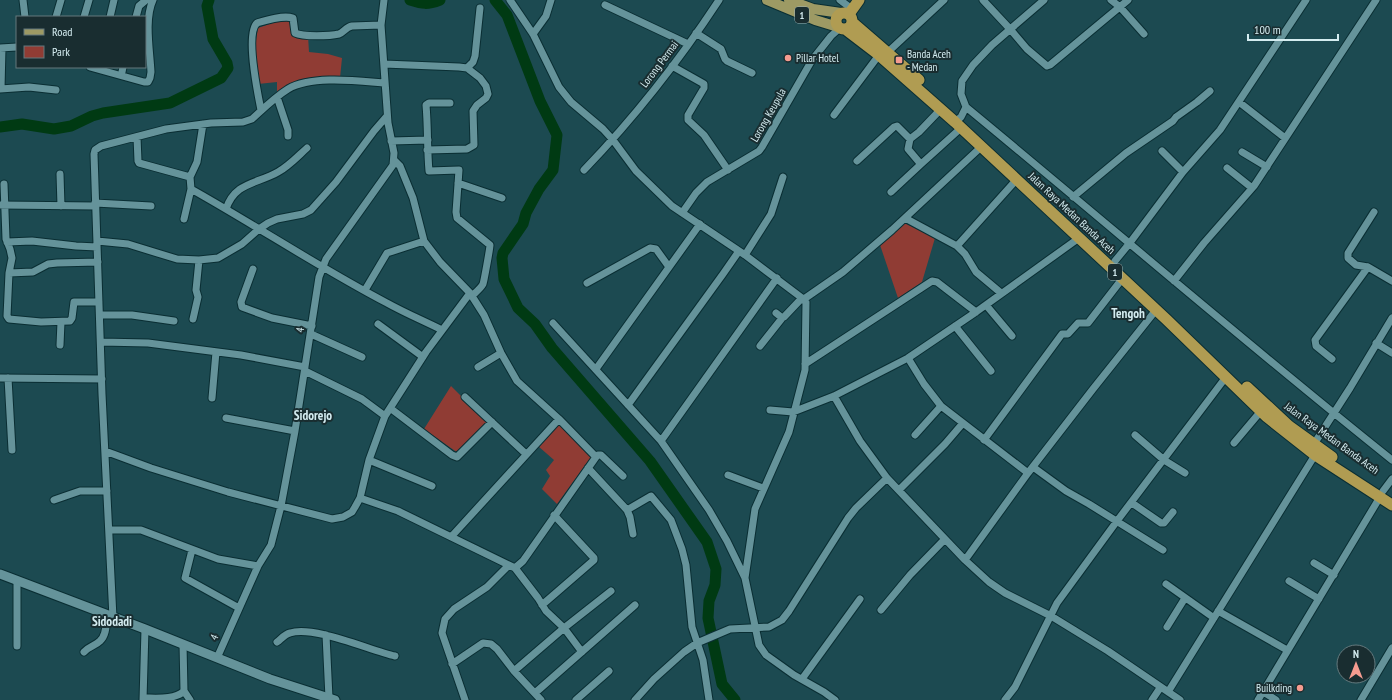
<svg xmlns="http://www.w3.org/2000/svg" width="1392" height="700" font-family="'PT Sans Narrow',sans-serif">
<rect width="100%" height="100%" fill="#1c4a51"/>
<path fill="#903c34" d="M292,18L293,34L308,36L309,52L328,54L342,58L340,78L324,77L291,85L277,94V82L258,84L255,47L258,28L281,20Z
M904,223L935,238L922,282L898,298L880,245Z
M451,386L487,422L458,453L424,429Z
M558,422L591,457L557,504L542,489L550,476L546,470L554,460L538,446Z"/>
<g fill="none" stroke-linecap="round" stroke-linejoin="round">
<path stroke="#003a13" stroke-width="11" d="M410,0C423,4 427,5 440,0
M495,0L507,15L540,101L557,135L553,170L539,189L526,213L523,224L503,253L502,258L504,279L518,308L535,324L552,348L650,461L707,542L716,569L715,585L709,601L708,618L722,684L735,700
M0,127L22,124L54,129L71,126L92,116L103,113L170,103L221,78L228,68L227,63L213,39L207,6L209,0"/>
<g stroke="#0a2e33" stroke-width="9">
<path id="minor" d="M23,0L25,17
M510,0L533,34L559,87L571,102L603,129L613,140L636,171L672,206L745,255L802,298L806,302L805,370L789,432L755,509L745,578
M840,0L852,9
M983,0L1010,29L1027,49L1047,66L1050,65L1128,0
M1111,0L1120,7L1144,34
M605,5L688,44
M56,17L61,0
M84,17L89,0
M110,17L114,0
M136,17L139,6L146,0
M696,33L721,49L725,59L727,61L752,73
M533,34L546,16L551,0
M0,48L17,47
M888,52L944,0
M384,64L459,67L467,68L480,78L486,86L488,94L486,98L477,105L473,111L474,145L467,149L427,150
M672,66L704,84V88L688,115V120L704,135L728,170
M90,67L144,82H148L150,78L151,72C150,51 144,19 153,0
M467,68L473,62L475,56L480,8
M122,72L123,67
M0,89L29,87L56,90
M1,89L2,48
M277,97L288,130V136
M1239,102L1285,138
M450,103H429L426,105C428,127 427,149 429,171L459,170L456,212L457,218L490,245C490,248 484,281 483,284C481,288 476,292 472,296
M966,107C1109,225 1248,345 1392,460
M261,110C258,95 245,34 257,23C267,20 283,15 293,18L295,33C303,37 330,36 339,34C344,32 346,27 352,26L381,25
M834,115L879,55
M955,122L961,117L966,107L961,94L962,81L973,65L992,45L1044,0
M203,124L197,162L190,177L191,189C257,226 320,268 387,303C405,313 424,321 442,330
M137,137L138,161L139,163L190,177
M391,141L428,140
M1162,151L1183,172
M1242,152L1267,167
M857,161L894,127L897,126L910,139L919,132L941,109
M920,165L961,128
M1227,168L1252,188
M584,170C634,118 679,61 719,0
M60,174L61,206
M458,183L502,198
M4,184L6,239L10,249L12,258L9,273L7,316L9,319L41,322L70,321L72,318L74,302H99
M891,192L920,165L919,162L908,149L910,139
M1073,197L1126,153L1173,121L1176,117L1197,102L1210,91
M95,203L151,206
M0,205L96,206
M226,209C235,182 257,184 278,172C289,166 298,156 307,148
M1374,212L1348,253V258L1356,265L1368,267L1392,281
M682,213L696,193L707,182L759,151L762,147L812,60L831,36L840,28
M905,218L957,246L1017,179
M184,219L191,189
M97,241L128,244L177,259L199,260L218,258L242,244L259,229L268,223L277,219L303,214L311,210L336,182L374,131L387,116
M7,242L32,241L76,246L97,247
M957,246L965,254L976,272L1001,293
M745,255L771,214L783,177
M1115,261L1129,244L1183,172L1220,130L1306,0
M253,269L241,302L242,307L272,318L312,326
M9,273L33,272L48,264L57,263L98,262
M1174,281L1204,243L1254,186L1376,0
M587,283L650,248L656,249L669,267
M365,290L387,253L424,241
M804,299L843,272L892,230L981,147
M986,305L1012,336
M776,313L781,317H784L802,298
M100,315H132L174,321
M193,319L198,297L196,290L199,260
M553,323L661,441L777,278
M378,324L423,357
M955,326L991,371
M311,334L362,357
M101,342L148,343L241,355L305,367
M1376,343L1392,353
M60,345L61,322
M760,346L783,317
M908,358L924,384L941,406L1028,473
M1332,359L1316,346L1315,340L1368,267
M805,364L932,281L937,282L976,312
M478,367L501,353
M596,369L700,224
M305,371L362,399L385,416
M0,378L102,379
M8,378L12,450
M834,396L860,441L887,478L965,560L989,582L1005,593L1051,616L1108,651L1180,700
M465,397L526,454
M212,398L216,352
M628,405L723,274L739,251
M390,408L452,455L457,457L492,422
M770,410L793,412L834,396L908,358L976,312L1079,238
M226,418L295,431
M915,435L941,406
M1135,435L1164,460L1185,473
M984,440L1062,334H1068L1078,323H1088L1122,279
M661,441L709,510L727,541L745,578L759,645L766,655L794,675L824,692L835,700
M1234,443L1261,411
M1314,444L1350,388L1392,318
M105,451L151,468L228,492L332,519L343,517L352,512L355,507L360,498L369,460L385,416L426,352L470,293
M596,457L598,455H601L623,476
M369,460L432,486
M1033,467L1066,491L1089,504L1163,550
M588,468L627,510L630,517L633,534
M728,475L763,488
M899,490L945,444L963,423
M1383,491L1392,479
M360,498L398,511L515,568L523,561L596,457L559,419L517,381L501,353L484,315L470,293L440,262L424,241L413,198L400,166L394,160
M54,500L80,491H107
M1132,503L1161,523H1164L1173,512
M627,510L651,496L671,520L682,549L686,565L692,627L703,660L709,700
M109,530H141L218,559L258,566
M451,537L559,419
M192,550L185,578L239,608
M965,560L1028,473L1093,389L1156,310
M1314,563L1334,575
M515,568L538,598L546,611L564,628L582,652
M17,581V646
M1289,581L1319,599
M1166,584L1214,618
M542,605L594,560V558L554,515
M881,610L910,575L945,539
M1218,611L1287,650
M113,618L102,394L94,154L95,150L101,146L166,129L211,123L243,122L252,119C263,109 275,97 288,89C312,75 358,81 385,83
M1167,627L1185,598
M326,635L329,698
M277,642C281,639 285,634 290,633C313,625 369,650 395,656
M84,652C89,646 95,646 100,641C107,635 106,623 107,615
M217,658L258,566L271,545L281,506L295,431L319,277L326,259L393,165L394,153L388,123L381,25L384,0
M452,664L483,643L491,644L497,649L514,671L541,700
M514,671L564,628L611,591
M802,679L860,599
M184,691L190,700
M1262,691L1276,700
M1168,692L1315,455
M535,693L635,605
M144,698C156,698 175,700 184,691L183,644
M143,700L145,629
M465,700L442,633L445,619L454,609L487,587L508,566
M576,700L609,671
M635,700L654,679L684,652L697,643L730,629L769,627L782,620L789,611L848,518L856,508L887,478
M1005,700L1015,687L1057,603L1117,521L1226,377
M1152,700L1160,688
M1258,700L1380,497
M1361,700L1392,648"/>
</g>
<g stroke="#0a2e33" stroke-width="11">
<path id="tertiary" d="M0,574L145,629L270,679L335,700"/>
</g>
<g stroke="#0a2e33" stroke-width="12">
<path id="primary" d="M767,0L815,20L838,27
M789,0L813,9L841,13"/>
</g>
<g stroke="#0a2e33" stroke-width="13">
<path id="trunk" d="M836 21a8 8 0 1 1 16 0a8 8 0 1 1-16 0Z
M849,14L859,0
M853,23L919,80
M845,29L879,55L955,122L1167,320L1267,417L1315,455L1392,505
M1247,387L1289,426L1332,457"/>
</g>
<use href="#minor" stroke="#65939a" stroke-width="7"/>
<use href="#tertiary" stroke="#65939a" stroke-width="9"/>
<use href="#primary" stroke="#9d9a64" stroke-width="10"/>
<use href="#trunk" stroke="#b09c52" stroke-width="11"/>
</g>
<g fill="#f59c90" stroke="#192d30" stroke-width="1.5">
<circle cx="788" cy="58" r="4"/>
<rect x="895" y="56" width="8" height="8" rx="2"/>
<circle cx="1300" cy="688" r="4"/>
</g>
<g text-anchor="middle" stroke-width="4" stroke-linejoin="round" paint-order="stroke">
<g fill="#192d30" stroke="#9cb3b6" stroke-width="1">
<rect x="795" y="7" width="14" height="16" rx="3"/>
<rect x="1108" y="264" width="14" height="16" rx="3"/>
</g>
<g font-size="10" font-weight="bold" fill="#d4ecf0">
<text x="802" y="19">1</text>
<text x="1115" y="276">1</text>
</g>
<g font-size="11" fill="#d4ecf0" stroke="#192d30" text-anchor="start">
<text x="907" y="58">Banda Aceh<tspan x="907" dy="13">- Medan</tspan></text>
<text x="796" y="62">Pillar Hotel</text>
<text x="1292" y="692" text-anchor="end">Builkding</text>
</g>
<g font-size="11" fill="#d4ecf0" stroke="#192d30">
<text transform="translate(659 64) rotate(-53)" y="4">Lorong Permai</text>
<text transform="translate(768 115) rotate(-60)" y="4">Lorong Keupula</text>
<text transform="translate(1072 213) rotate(43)" y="4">Jalan Raya Medan Banda Aceh</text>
<text transform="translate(300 330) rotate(-81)" y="4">4</text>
<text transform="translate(1332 438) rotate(36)" y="4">Jalan Raya Medan Banda Aceh</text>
<text transform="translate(214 637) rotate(-66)" y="4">4</text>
</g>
<g font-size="13" font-weight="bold" fill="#d4ecf0" stroke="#192d30">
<text x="1128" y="318">Tengoh</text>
<text x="313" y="420">Sidorejo</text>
<text x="112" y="626">Sidodadi</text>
</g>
</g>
<rect x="16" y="16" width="130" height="52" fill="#192d30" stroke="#64797d"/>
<rect x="24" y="29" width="20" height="6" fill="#9d9a64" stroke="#64797d"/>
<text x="52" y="36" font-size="12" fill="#d4ecf0">Road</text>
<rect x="24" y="46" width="20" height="12" fill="#903c34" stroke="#64797d"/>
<text x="52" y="56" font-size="12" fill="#d4ecf0">Park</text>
<g transform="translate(1356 664)"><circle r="19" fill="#192d30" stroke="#64797d"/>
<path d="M0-3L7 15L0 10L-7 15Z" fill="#f59c90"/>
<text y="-6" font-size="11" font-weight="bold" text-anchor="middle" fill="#d4ecf0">N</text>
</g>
<path d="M1248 34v6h90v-6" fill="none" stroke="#d4ecf0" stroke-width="2"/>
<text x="1254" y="34" font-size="12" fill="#d4ecf0" stroke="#192d30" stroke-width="3" paint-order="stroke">100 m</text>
</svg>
